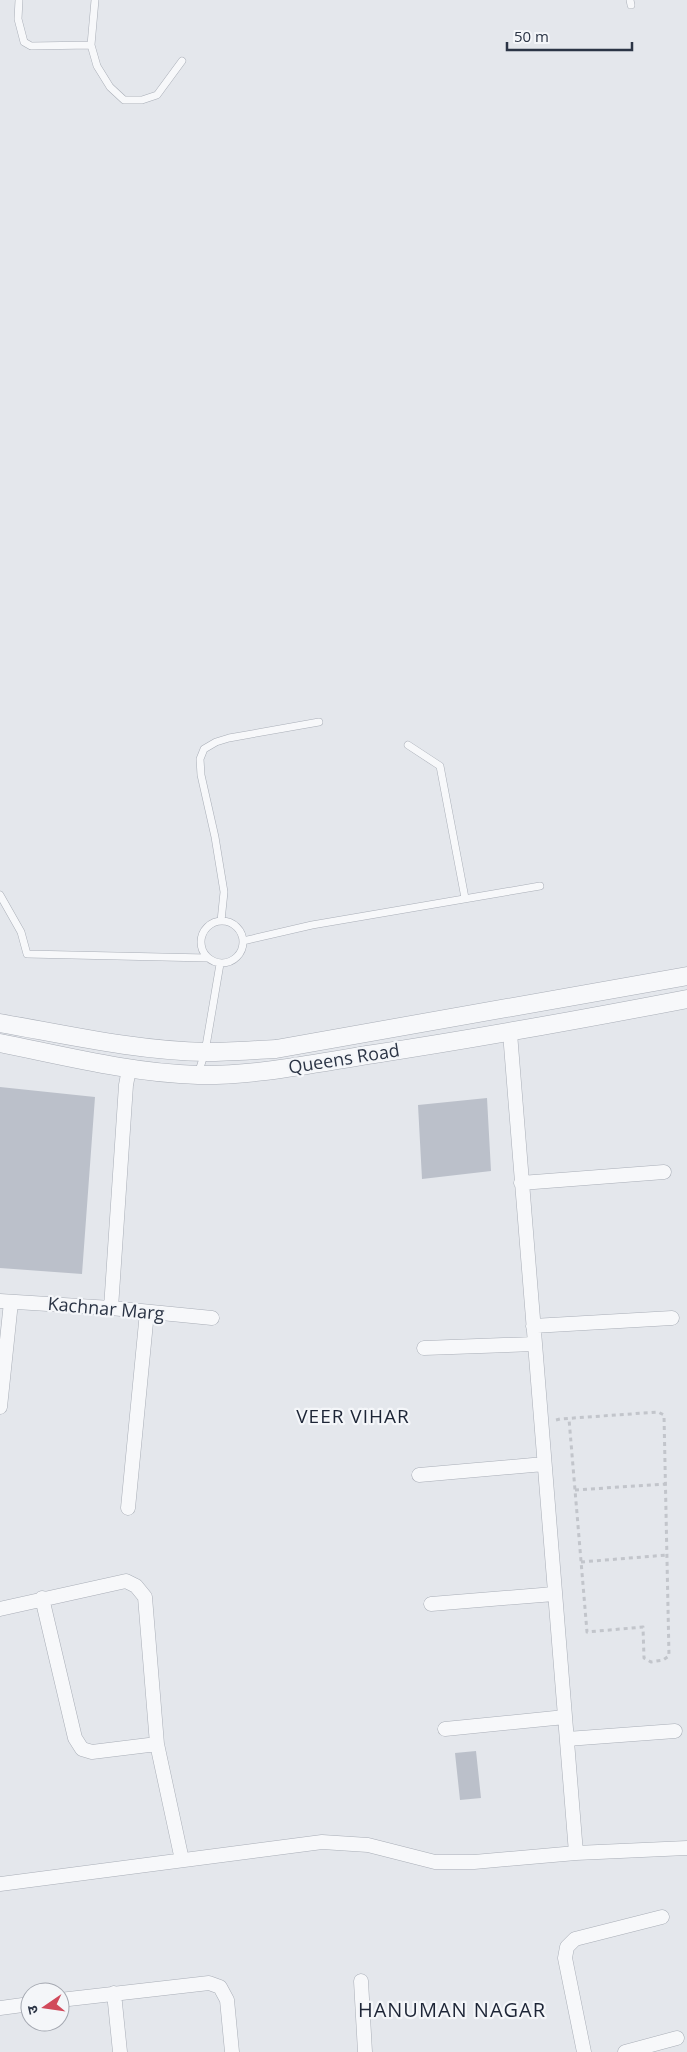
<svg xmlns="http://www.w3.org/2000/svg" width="687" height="2052" font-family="'Open Sans','Noto Sans Devanagari',sans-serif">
<rect width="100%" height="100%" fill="#e4e7ec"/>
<path fill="#bbc0ca" d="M0,1087L95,1097L82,1274L0,1268Z
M487,1098L491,1171L422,1179L418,1105Z
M476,1751L481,1798L460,1800L455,1753Z"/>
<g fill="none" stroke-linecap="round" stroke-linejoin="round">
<g stroke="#a9aeb7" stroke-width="8">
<path id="service" d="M19,0L18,19L24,42L31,46L91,45
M95,0L91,45L97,66L110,87L124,100H142L157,95L182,61
M630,0L631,5
M408,745L440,766L465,898
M0,895L21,932L27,954L207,958
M201 942a21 21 0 1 1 42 0a21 21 0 1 1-42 0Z
M221,921L224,892L215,837L201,775L200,759L204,749L216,742L229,738L319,722
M243,941L312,925L540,886
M198,1074L205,1052L220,964"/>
</g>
<g stroke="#a9aeb7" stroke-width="15">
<path id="minor" d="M510,1033L576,1853
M521,1183L664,1172
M0,1301L111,1308L212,1318
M111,1308L126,1085L129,1069
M533,1326L672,1318
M424,1348L534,1344
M0,1407L11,1302
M419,1475L544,1464
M128,1508L147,1312
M42,1598L75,1738L82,1749L92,1752L157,1744
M431,1604L554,1594
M0,1609L126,1581L136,1586L145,1597L157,1744L182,1860
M445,1729L565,1717
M567,1739L675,1731
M0,1884L322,1842L368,1845L435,1862H474L576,1853L687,1848
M361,1981L365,2052
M114,1993L120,2052
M60,2000L209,1983L220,1987L227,2000L232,2052
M0,2008L30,2004
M584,2052L565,1958L567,1947L575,1939L662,1917
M625,2052L677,2038"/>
</g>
<g stroke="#a9aeb7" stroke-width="19">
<path id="tertiary" d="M0,1023C68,1035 138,1051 207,1052C230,1052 253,1050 276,1049L687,976
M0,1043C65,1056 131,1073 198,1075C257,1076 316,1063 374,1054C479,1038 583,1019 687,999"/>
</g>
<path stroke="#c2c5cb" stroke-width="3" stroke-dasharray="4 4" stroke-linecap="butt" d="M556,1420L560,1419L658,1412L664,1415L669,1656L663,1660L651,1662L644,1658L643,1627L587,1632L569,1419
M575,1490L665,1484
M581,1562L667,1555"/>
<use href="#service" stroke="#f7f8fa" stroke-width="7"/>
<use href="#minor" stroke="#f7f8fa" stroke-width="14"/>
<use href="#tertiary" stroke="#f7f8fa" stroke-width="18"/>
</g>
<g text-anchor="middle" stroke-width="4.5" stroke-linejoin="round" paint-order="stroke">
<g font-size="18" fill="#2b3445" stroke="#f4f6f9">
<text transform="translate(344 1059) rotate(-9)" y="6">Queens Road</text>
<text transform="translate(106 1309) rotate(5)" y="6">Kachnar Marg</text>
</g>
<g font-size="19" letter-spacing="1" fill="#1d2536" stroke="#f4f6f9">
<text x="353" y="1423">VEER VIHAR</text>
</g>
<g font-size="20" letter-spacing="1" fill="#1d2536" stroke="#f4f6f9">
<text x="452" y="2017">HANUMAN NAGAR</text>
</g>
</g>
<g transform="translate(45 2007) rotate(257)"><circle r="24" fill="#f4f6f9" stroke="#a4a8b1"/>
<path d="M0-4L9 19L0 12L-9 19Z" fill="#d1495b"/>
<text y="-8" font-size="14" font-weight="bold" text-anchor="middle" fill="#2b3445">उ</text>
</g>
<path d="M507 42v8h125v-8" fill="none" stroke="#2b3445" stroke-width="2.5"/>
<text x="514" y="42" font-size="15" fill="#2b3445" stroke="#f4f6f9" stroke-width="4" paint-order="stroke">50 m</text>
</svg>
